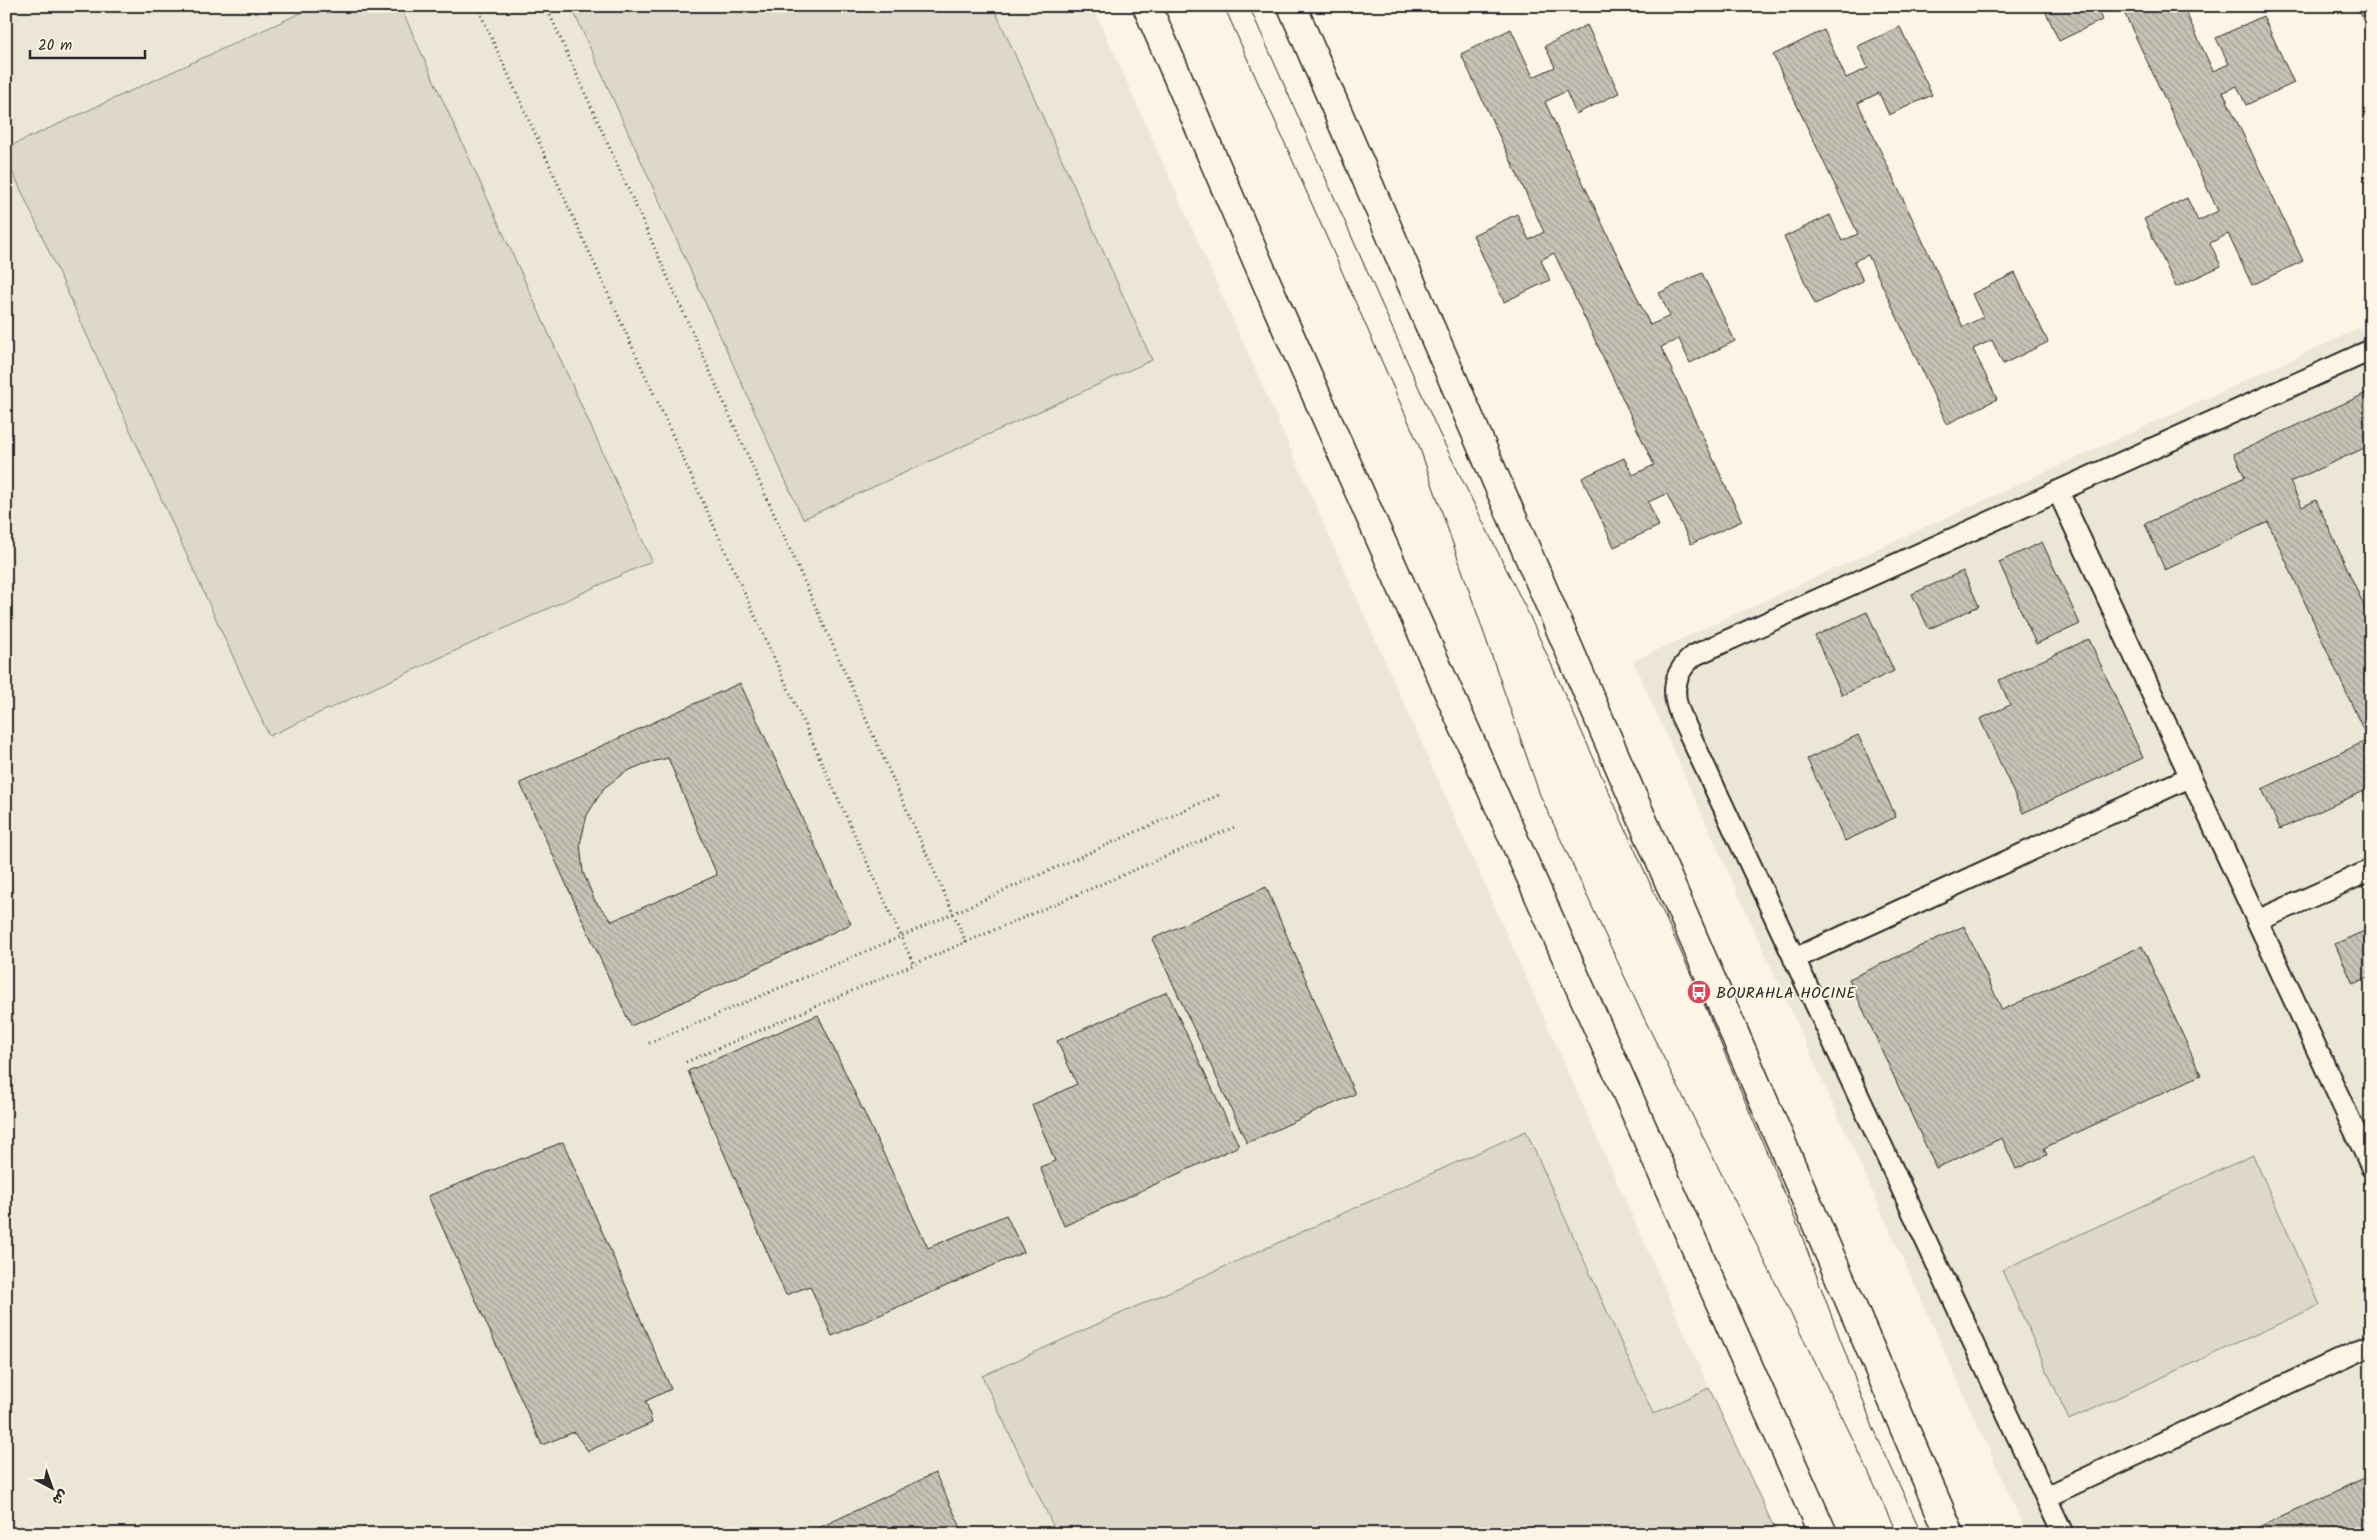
<svg xmlns="http://www.w3.org/2000/svg" width="2377" height="1540" font-family="Kalam,'Playpen Sans Arabic',sans-serif">
<defs>
<pattern id="building-back-hatch" width="6" height="6" patternUnits="userSpaceOnUse" patternTransform="scale(1.25)"><rect width="6" height="6" fill="#c8c3b7"/><path d="M-1 5l2 2M0 0l6 6M5-1l2 2" fill="none" stroke="#a39f95"/></pattern>
</defs>
<rect width="100%" height="100%" fill="#fcf5e5"/>
<filter id="ink" filterUnits="userSpaceOnUse"><feTurbulence type="fractalNoise" baseFrequency=".02" numOctaves="2"/><feDisplacementMap in="SourceGraphic" scale="10" xChannelSelector="R" yChannelSelector="G"/><feConvolveMatrix kernelMatrix="1 2 1 2 8 2 1 2 1" color-interpolation-filters="sRGB"/></filter>
<g filter="url(#ink)">
<path fill="#ece6d7" d="M6,6H1093L1709,1388L1777,1534H6Z
M2371,323V1534H2027L1633,661Z"/>
<path fill="#ded8ca" stroke="#84827a" d="M316,6H400L652,561L269,736L6,157V148Z
M571,6H993L1152,360L803,519Z
M1526,1131L1653,1414L1709,1388L1777,1534H1057L982,1376Z
M2253,1155L2320,1305L2069,1420L2002,1270Z"/>
<path fill="url(#building-back-hatch)" stroke="#2b2b2b" fill-rule="evenodd" d="M2043,6H2096L2102,20L2059,41Z
M2121,6H2183L2213,71L2229,64L2216,38L2263,16L2294,83L2246,105L2237,86L2223,92L2303,261L2252,285L2228,234L2210,243L2221,266L2176,287L2144,219L2187,198L2198,221L2218,211Z
M2357,6H2371V36Z
M1587,25L1619,93L1576,114L1566,91L1545,102L1650,325L1670,316L1659,293L1702,273L1735,341L1690,363L1679,339L1661,347L1742,521L1691,544L1667,494L1648,502L1659,526L1614,547L1582,478L1624,458L1633,475L1654,465L1554,253L1541,260L1550,280L1504,302L1473,235L1517,214L1529,240L1544,232L1461,54L1511,29L1533,77L1555,67L1545,46Z
M1900,27L1932,95L1889,115L1879,93L1858,103L1963,327L1983,317L1972,294L2015,273L2048,342L2003,364L1992,340L1973,349L1997,399L1947,424L1868,255L1854,261L1863,281L1815,304L1784,237L1830,215L1842,241L1858,234L1773,55L1824,30L1846,78L1868,68L1858,46Z
M2371,391V445L2290,482L2302,507L2316,500L2371,621V788L2280,829L2262,789L2368,740L2268,522L2165,570L2145,524L2245,477L2234,454Z
M2042,542L2080,624L2036,644L1999,562Z
M1963,571L1979,606L1929,629L1912,594Z
M1867,612L1894,671L1842,695L1815,636Z
M2089,639L2143,758L2023,813L1980,719L2010,705L1999,680Z
M740,683L851,924L631,1026L520,783ZM668,758L717,875L612,921L595,901L583,872L580,844L587,815L604,788L625,772L644,764Z
M1858,735L1896,817L1845,841L1807,759Z
M1266,887L1355,1094L1247,1143L1152,939Z
M1964,926L2002,1010L2142,946L2201,1075L2044,1148L2047,1155L2016,1169L2002,1138L1936,1168L1849,979Z
M2371,928V976L2353,984L2335,944Z
M1167,992L1239,1146L1064,1226L1040,1167L1055,1161L1032,1105L1077,1084L1057,1041Z
M818,1015L928,1248L1006,1215L1024,1252L832,1336L810,1286L786,1295L688,1071Z
M563,1142L671,1389L646,1401L652,1423L588,1451L574,1432L542,1445L428,1196Z
M935,1473L964,1534H806Z
M2371,1476V1534H2244Z"/>
<g fill="none" stroke-linecap="round" stroke-linejoin="round">
<g stroke="#2b2b2b" stroke-width="24">
<path id="service" d="M2058,491L2371,1166
M2257,921L2371,870
M1794,959L2190,777
M2046,1497L2371,1345
M2063,1534L1681,716C1670,692 1674,671 1695,655L2371,350"/>
</g>
<g stroke="#2b2b2b" stroke-width="31">
<path id="tertiary" d="M1147,6L1278,309L1823,1534
M1292,6L1950,1534"/>
</g>
<path stroke="#2b2b2b" stroke-width="3" stroke-dasharray="1 4" stroke-linecap="butt" d="M477,6L914,965
M546,6L966,942
M649,1043L900,937L1221,794
M686,1062L1237,826"/>
<use href="#service" stroke="#fcf5e5" stroke-width="20"/>
<use href="#tertiary" stroke="#fcf5e5" stroke-width="28"/>
<path stroke="#2b2b2b" stroke-width="1" d="M1224,6L1418,443L1540,795L1642,1014L1853,1439L1897,1534
M1249,6L1439,433L1530,617L1699,992L1800,1231L1874,1430L1922,1534"/>
</g>
</g>
<defs>
<g id="bus-disc" transform="scale(1.25)"><circle r="9.5" fill="#d1495b" stroke="#fcf5e5"/><path d="M-5-6H5V4H4V6H2V4H-2V6H-4V4H-5ZM-3.5-4V0h7V-4ZM-3.5 1.2v1.5H-2V1.2ZM2 1.2v1.5H3.5V1.2Z" fill="#fff"/></g>
</defs>
<g fill-rule="evenodd">
<use href="#bus-disc" x="1699" y="992"/>
</g>
<g text-anchor="middle" stroke-width="4" stroke-linejoin="round" paint-order="stroke">
<g font-size="16" fill="#2b2b2b" stroke="#fcf5e5" text-anchor="start">
<text x="1716" y="998">BOURAHLA HOCINE</text>
</g>
</g>
<rect width="2377" height="1540" fill="none" stroke="#fcf5e5" stroke-width="25"/>
<rect x="12" y="12" width="2352" height="1515" fill="none" stroke="#2b2b2b" stroke-width="2" filter="url(#ink)"/>
<g transform="translate(52 1488) rotate(139)" stroke="#fcf5e5" stroke-width="4" paint-order="stroke">
<path d="M0-4L9 19L0 12L-9 19Z" fill="#2b2b2b"/>
<text y="-8" font-size="14" font-weight="bold" text-anchor="middle" fill="#2b2b2b">ش</text>
</g>
<path d="M30 50v8h115v-8" fill="none" stroke="#2b2b2b" stroke-width="2.5"/>
<text x="38" y="50" font-size="15" fill="#2b2b2b" stroke="#fcf5e5" stroke-width="4" paint-order="stroke">20 m</text>
</svg>
